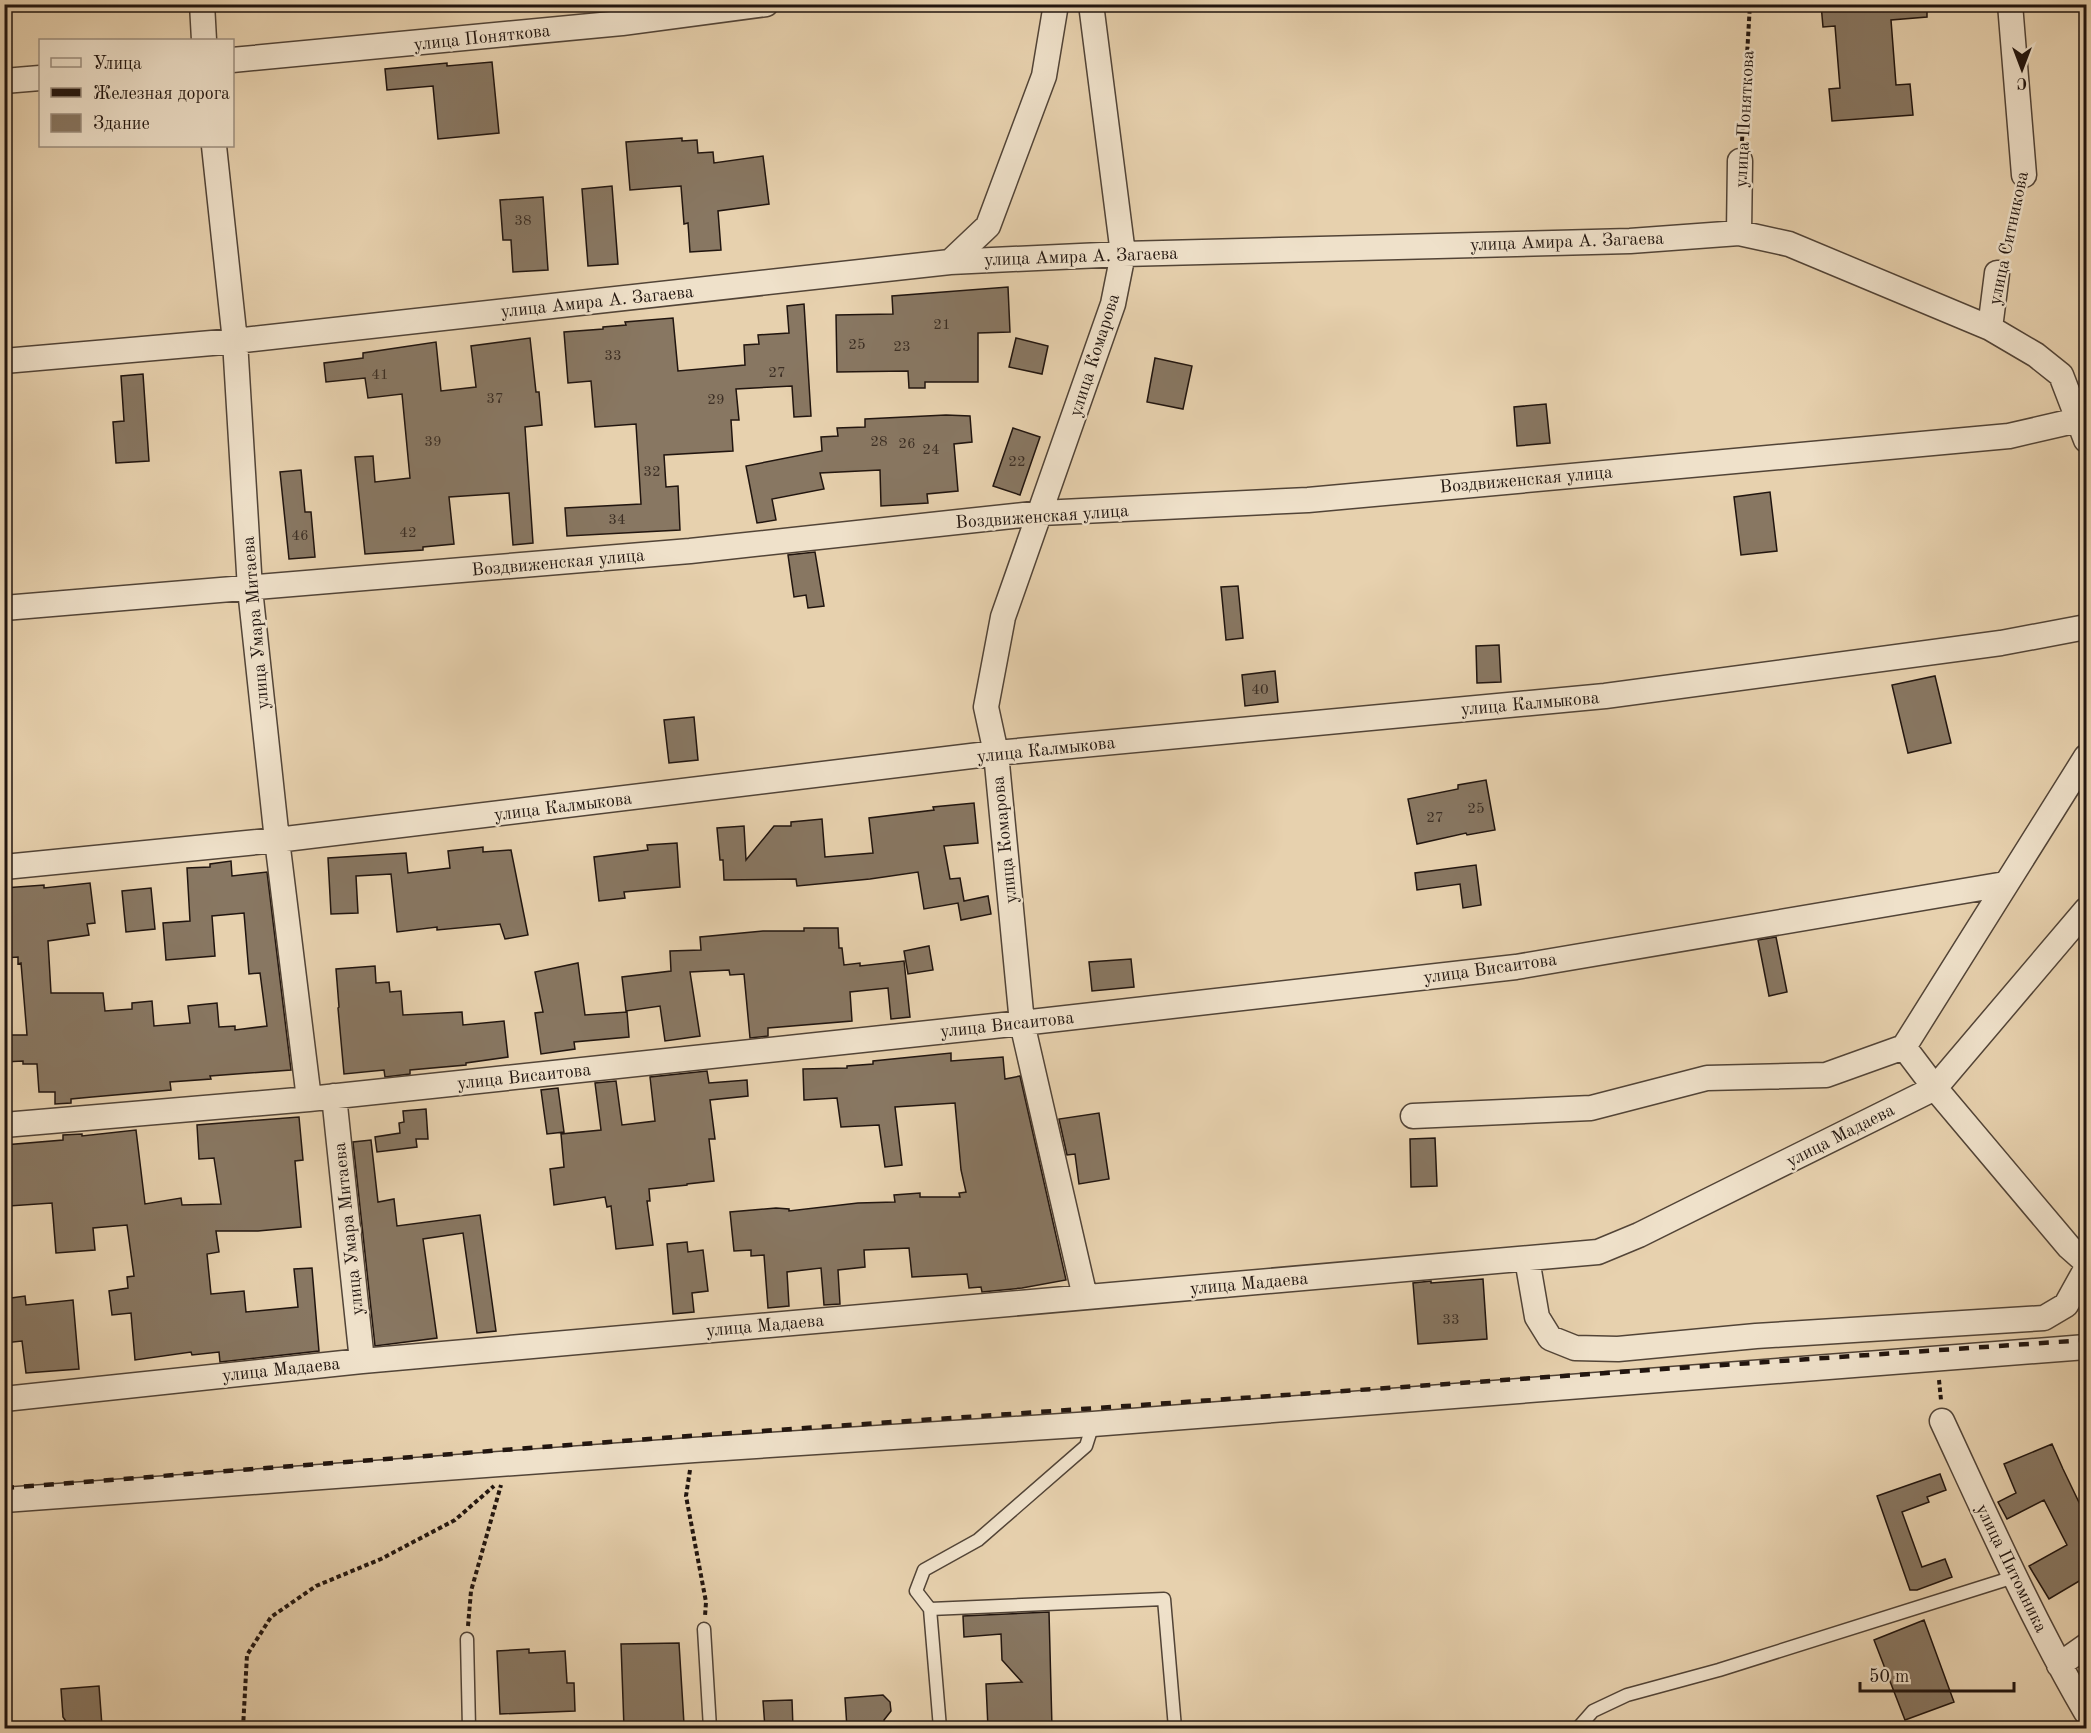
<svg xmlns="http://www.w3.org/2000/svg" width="2091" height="1733" font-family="'Old Standard TT',serif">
<rect width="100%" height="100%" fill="#e7d1ae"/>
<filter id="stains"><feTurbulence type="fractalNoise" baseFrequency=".00333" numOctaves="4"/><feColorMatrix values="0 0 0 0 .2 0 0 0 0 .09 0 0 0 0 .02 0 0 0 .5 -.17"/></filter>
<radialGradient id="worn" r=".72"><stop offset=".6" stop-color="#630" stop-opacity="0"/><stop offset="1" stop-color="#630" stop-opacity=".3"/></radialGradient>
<path fill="#887762" stroke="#21150f" stroke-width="1.5" d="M1821,4H1927V17L1891,20L1896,85L1910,84L1913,115L1832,121L1829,89L1840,88L1835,26L1823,27Z
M492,62L499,133L438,139L433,86L387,90L385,69L447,63V66Z
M682,138V141L697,140L698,153L713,152L714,163L763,156L769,204L718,211L721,250L690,252L688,223L684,224L681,186L630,190L626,142Z
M612,186L618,264L588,266L582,189Z
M543,197L548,270L513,272L511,240H503L500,200Z
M1008,287L1010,332L978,333V382H925V388H909L908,371L837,372L836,315L893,314L892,296Z
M804,304L811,416L794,417L792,386L736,389L739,420H731L733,451L664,455L666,487L678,486L680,530L567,536L565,508L641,504L636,424L595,427L591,381L568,383L564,332L603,329V327L626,325L625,322L673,318L678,371L745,365L744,345L759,344L758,335L789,333L787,306Z
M530,338L536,392H539L542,425L525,427L533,543L513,545L509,493L449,497L454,544L423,547V550L365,554L355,457L373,456L375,482L410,478L402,394L368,398L365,378L326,382L324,363L363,358V353L436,342L441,391L476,387L471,346Z
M1016,338L1048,346L1042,374L1009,367Z
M1155,358L1192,366L1183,409L1147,402Z
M143,374L149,461L116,463L113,422L124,421L121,376Z
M1546,404L1550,443L1517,446L1514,407Z
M946,415L970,416L972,442L954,444L958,491L927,494L928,503L881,506L880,470L820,473L824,489L772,499L776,520L757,523L746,466L822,451L821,437L838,436L837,428L865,427V419Z
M1013,428L1040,437L1020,495L993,486Z
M301,470L305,512H311L315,557L289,559L280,472Z
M1770,492L1777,551L1741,555L1734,497Z
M815,552L824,606L808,608L806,595L794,597L788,555Z
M1238,586L1243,638L1226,640L1221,587Z
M1499,645L1501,682L1477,683L1476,646Z
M1275,671L1278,702L1245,706L1242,675Z
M1935,676L1951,743L1908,753L1892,685Z
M694,717L698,760L669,763L664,720Z
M1486,780L1495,830L1467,835L1466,833L1417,844L1408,799L1458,789V785Z
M974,803L978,843L944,846L950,879L960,878L964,901L988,896L991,914L961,920L958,903L924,909L918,872L870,879L797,886L796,879L724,880L723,860H720L717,828L744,826L746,860L774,826H791V822L822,819L825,857L873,853L869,818L934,810L933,807Z
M677,843L680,887L624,892L625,898L599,901L594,857L648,850L647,845Z
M483,847V852L511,850L528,935L505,939L500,924L437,930V927L397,932L391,874L356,876L358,913L331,914L328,858L406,853L408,873L450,868L448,851Z
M231,861L232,876L267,872L291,1070L210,1076L211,1079L170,1082L171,1090L92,1097L71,1099V1103L55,1104V1092H39L37,1064H23V1061L4,1062V1035H27L21,963L18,964V957L4,958V888L44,885V888L90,883L95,923L87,924L89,935L48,941L51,993H103L105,1011L132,1009V1003L152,1001L154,1026L190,1023L188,1006L217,1003L219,1027L235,1026V1030L267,1026L260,973L249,974L244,913L212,916L215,956L166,960L163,923L190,921L187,868L210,867V864Z
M1476,865L1481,905L1463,908L1460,884L1417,890L1415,873Z
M151,888L155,929L126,932L122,891Z
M804,928H838L839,948H842L844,965L860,963V966L904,961L910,1017L891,1019L888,988L850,992L852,1021L768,1028V1036L750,1038L744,974L730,975L729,970L690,972L700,1036L665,1041L660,1006L626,1011L622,977L671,971L670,951L701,950L700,937L763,931H804Z
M1776,937L1787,992L1769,996L1758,940Z
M929,946L933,970L908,974L904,951Z
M1131,959L1134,987L1092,991L1089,962Z
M578,963L585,1015L627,1012L629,1037L574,1042L575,1049L541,1054L535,1013L543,1012L535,972Z
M375,966L376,983L389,982L390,992L401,991L403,1015L462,1012L463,1025L504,1021L508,1057L466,1063V1065L410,1070V1074L385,1077L384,1070L344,1074L338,1008L339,1007L336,969Z
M951,1053V1061L1003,1057L1005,1079L1020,1076L1066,1280L1022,1288L982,1292L981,1287L969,1288L967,1274L912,1277L909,1248L864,1250L865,1267L838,1270L840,1304L824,1305L821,1268L787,1272L789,1306L768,1308L764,1255L751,1256V1250L734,1251L730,1212L776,1208L789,1209V1211L858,1203L895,1202L894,1195L920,1193V1197H960L959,1193L966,1192L961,1170L955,1103L895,1107L902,1165L885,1167L879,1125L841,1127L837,1098L804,1100L803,1069L847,1068V1066L873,1064V1061Z
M707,1071L709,1083L747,1080L748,1096L710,1100L715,1139H709L714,1181L687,1184V1185L649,1189L650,1201H647L653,1245L616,1249L611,1206L607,1207L605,1197L554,1205L550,1169L564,1167L561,1134L601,1130L595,1083L616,1081L622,1125L655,1121L650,1077Z
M558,1088L564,1132L547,1134L541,1090Z
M426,1109L428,1139H416L417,1147L377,1152L375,1137L400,1133L399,1123L404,1122L403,1111Z
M1099,1113L1109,1179L1079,1184L1075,1154L1067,1155L1059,1119Z
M299,1117L303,1160L295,1161L301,1227L258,1231H216L219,1252L207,1254L211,1294L244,1291L246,1312L298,1307L294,1269L312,1268L319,1351L220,1362L219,1352L192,1355L191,1352L135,1360L131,1313L112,1315L109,1291L128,1288L127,1277L134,1276L127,1225L93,1228L95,1250L56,1253L52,1203L9,1206L4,1145L63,1140V1135L82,1134V1136L136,1130L145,1204L181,1198L182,1205L221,1204L214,1158L199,1159L197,1125Z
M1435,1138L1437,1186L1411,1187L1410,1139Z
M371,1140L378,1202L394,1199L397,1226L480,1215L496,1331L477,1333L463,1233L423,1239L437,1338L375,1346L353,1142Z
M687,1242L688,1252L703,1250L708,1291L692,1293L694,1312L673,1314L667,1244Z
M1483,1279L1487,1339L1418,1344L1413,1283L1431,1281V1283Z
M25,1296L26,1305L73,1300L79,1369L26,1373L22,1341L4,1343V1299Z
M2052,1444L2063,1469L2086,1517V1577L2049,1599L2029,1566L2067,1545L2044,1500L2007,1519L1998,1502L2016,1493L2004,1464Z
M1940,1474L1946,1490L1927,1497L1929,1502L1902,1512L1922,1567L1945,1559L1952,1577L1917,1590H1910L1877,1496Z
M1049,1612L1052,1728H988L986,1684L1022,1682L1002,1660L1001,1634L964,1637L963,1616Z
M1924,1620L1954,1702L1905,1720L1874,1640Z
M679,1643L684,1724L647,1727V1728H624L621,1644Z
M529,1649V1653L565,1651L567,1683H574L575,1711L500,1714L497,1651Z
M99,1686L102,1726L67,1723L63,1717L61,1689Z
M883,1695L890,1702L891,1711L884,1720L885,1728H847L845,1698Z
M792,1700L793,1728H765L763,1701Z"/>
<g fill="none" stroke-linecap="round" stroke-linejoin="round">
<g stroke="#524437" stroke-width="15">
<path id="service" d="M930,1609L1164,1599L1175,1728
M704,1629L710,1728
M467,1639L469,1728
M940,1728L930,1609L916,1591L924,1570L978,1540L1086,1446L1093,1424
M1578,1728L1593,1711L1627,1695L1719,1670L2014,1577"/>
</g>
<g stroke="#524437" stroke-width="27">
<path id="minor" d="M202,4L204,40
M2010,4L2024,175
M232,60L622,23L766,4
M4,81L40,78
M214,146L235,341L250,589L277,840L309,1099
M1739,233L1740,161
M950,262L988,226L1044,76L1056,4
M1990,328L1997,273
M4,361L235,341L950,262L1123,254L1630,241L1739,233L1789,244L1990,328L2036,355L2061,375L2086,440
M4,608L690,551L1041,513L1308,500L2009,436L2078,420
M2086,757L1904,1047L1935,1088L2053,1228L2069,1247L2086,1262
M4,867L277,840L996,753L1605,696L2001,643L2086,627
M334,1096L362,1361
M1413,1116L1591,1108L1707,1078L1826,1075L1904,1047
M4,1125L309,1099L1022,1023L1516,967L2005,884
M1527,1259L1537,1317L1550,1338L1575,1348L1618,1349L1756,1336L2044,1318L2066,1305L2086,1269
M1085,1297L1022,1023L996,753L986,707L1003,617L1113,304L1123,254L1091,4
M4,1399L362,1361L1598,1252L1639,1235L1935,1088L2086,910
M1942,1421C1988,1520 2032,1619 2086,1712
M4,1500L694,1450L1093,1424L2086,1347
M2059,1665L2086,1646"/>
</g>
<path stroke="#21150f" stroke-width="4" stroke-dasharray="4.5 3" stroke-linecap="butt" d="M1742,141L1750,4
M2003,252L2019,196
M1939,1380L1941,1400
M690,1470L686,1496L706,1602L705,1616
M468,1626L471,1591L501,1485
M243,1728L247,1655L271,1617L316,1586L381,1559L455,1520L494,1486"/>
<use href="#service" stroke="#efe1ca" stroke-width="12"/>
<use href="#minor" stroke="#efe1ca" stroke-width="24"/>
<path stroke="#21150f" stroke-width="4.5" stroke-dasharray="10 10" stroke-linecap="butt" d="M4,1488L675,1437L2086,1340"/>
</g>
<g text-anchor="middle" stroke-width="5" stroke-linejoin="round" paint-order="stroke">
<g font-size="15" fill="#3b2e24">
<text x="523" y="225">38</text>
<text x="942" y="329">21</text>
<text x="857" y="349">25</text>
<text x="902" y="351">23</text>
<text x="613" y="360">33</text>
<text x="777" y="377">27</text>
<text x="380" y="379">41</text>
<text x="495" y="403">37</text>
<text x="716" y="404">29</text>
<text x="433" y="446">39</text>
<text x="879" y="446">28</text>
<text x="907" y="448">26</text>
<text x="931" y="454">24</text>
<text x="1017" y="466">22</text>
<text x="652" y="476">32</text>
<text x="617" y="524">34</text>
<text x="408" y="537">42</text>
<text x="300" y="540">46</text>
<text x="1260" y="694">40</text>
<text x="1476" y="813">25</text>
<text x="1435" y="822">27</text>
<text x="1451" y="1324">33</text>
</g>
<g font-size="18" fill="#21150f" stroke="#efe1ca">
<text transform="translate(482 37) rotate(-6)" y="6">улица Поняткова</text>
<text transform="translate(1744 119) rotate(-87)" y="6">улица Поняткова</text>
<text transform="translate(2008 238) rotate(-78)" y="6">улица Ситникова</text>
<text transform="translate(1567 241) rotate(-2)" y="6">улица Амира А. Загаева</text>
<text transform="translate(1081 256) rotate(-2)" y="6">улица Амира А. Загаева</text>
<text transform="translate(597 301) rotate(-6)" y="6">улица Амира А. Загаева</text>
<text transform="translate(1094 355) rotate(-72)" y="6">улица Комарова</text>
<text transform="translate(1526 479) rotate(-5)" y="6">Воздвиженская улица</text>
<text transform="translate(1042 516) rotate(-4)" y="6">Воздвиженская улица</text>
<text transform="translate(558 562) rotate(-5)" y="6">Воздвиженская улица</text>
<text transform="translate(255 623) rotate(-95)" y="6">улица Умара Митаева</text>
<text transform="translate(1530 703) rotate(-5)" y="6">улица Калмыкова</text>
<text transform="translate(1046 749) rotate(-6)" y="6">улица Калмыкова</text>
<text transform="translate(563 806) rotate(-7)" y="6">улица Калмыкова</text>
<text transform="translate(1004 840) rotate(-96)" y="6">улица Комарова</text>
<text transform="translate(1490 968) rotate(-8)" y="6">улица Висаитова</text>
<text transform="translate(1007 1024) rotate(-6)" y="6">улица Висаитова</text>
<text transform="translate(524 1076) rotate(-6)" y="6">улица Висаитова</text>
<text transform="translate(1840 1135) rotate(-27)" y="6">улица Мадаева</text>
<text transform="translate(348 1229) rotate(-96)" y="6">улица Умара Митаева</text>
<text transform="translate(1249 1283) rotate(-5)" y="6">улица Мадаева</text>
<text transform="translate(765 1325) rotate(-5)" y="6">улица Мадаева</text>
<text transform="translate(281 1369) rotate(-6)" y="6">улица Мадаева</text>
<text transform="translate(2012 1568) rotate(64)" y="6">улица Питомника</text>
</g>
</g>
<rect width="2091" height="1733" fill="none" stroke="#e7d1ae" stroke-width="24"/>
<rect x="6" y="6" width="2079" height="1721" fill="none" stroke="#21150f" stroke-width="3"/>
<rect x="12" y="12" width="2067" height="1709" fill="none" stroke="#21150f" stroke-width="1.5"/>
<rect x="39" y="39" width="195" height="108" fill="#efe1ca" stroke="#9d8f7f" stroke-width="1.5"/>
<rect x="51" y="58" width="30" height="9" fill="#efe1ca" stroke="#9d8f7f" stroke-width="1.5"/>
<text x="93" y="69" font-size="18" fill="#21150f">Улица</text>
<rect x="51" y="88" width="30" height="9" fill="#21150f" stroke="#9d8f7f" stroke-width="1.5"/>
<text x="93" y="99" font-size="18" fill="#21150f">Железная дорога</text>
<rect x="51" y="114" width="30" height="18" fill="#887762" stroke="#9d8f7f" stroke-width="1.5"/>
<text x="93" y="129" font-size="18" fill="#21150f">Здание</text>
<g transform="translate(2022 69) rotate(180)" stroke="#efe1ca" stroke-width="4.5" paint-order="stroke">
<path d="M0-4.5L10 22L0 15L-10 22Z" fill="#21150f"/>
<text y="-9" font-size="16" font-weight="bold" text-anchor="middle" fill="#21150f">С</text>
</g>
<path d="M1860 1682v9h154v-9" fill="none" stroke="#21150f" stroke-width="3"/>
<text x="1869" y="1682" font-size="18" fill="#21150f" stroke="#efe1ca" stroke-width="4.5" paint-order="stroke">50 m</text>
<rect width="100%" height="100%" filter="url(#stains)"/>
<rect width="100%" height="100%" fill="url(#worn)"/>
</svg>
